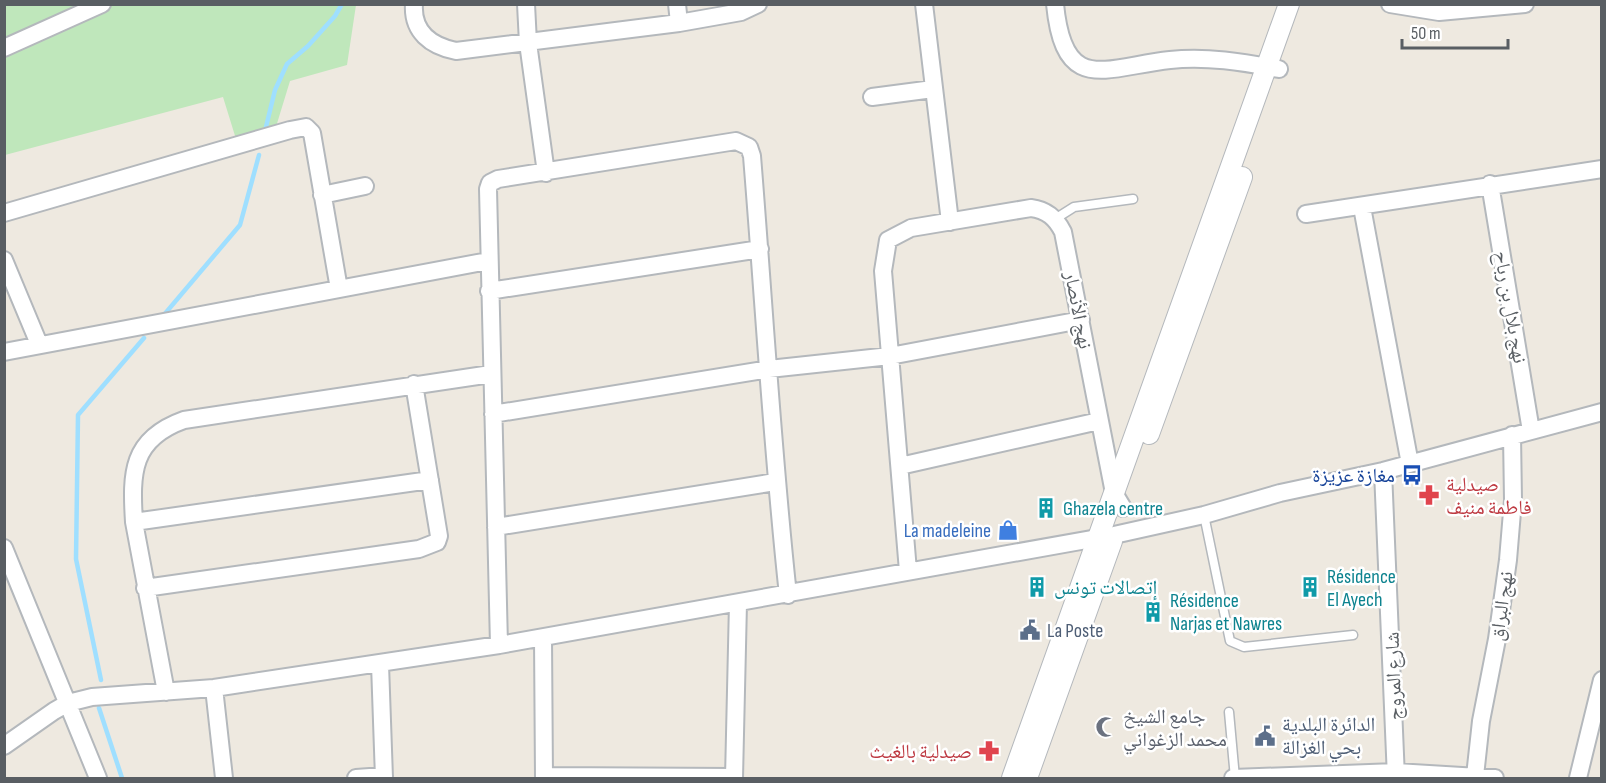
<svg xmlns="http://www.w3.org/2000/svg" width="1606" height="783" font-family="'Sofia Sans Condensed','Noto Naskh Arabic',sans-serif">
<rect width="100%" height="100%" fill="#eee9e0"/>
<path fill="#bfe7bb" d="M5,5H356L347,65L290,81L275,130L236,139L223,97L5,155Z"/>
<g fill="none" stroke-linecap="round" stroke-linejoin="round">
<path stroke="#9fdfff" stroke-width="4.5" d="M265,131L275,90L287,64L308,46L335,16L342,4
M163,316L240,225L259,155
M101,680L76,559L78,415L144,338
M99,708L122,778"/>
<g stroke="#b4b8bc" stroke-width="11">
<path id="service" d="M1055,219L1074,207L1133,199
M1204,515L1230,641L1244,647L1353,635
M1229,712L1235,778"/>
</g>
<g stroke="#b4b8bc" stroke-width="20">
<path id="minor" d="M414,4C412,32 431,46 456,51L679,23L741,12L758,4
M526,4L528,43L546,173
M677,4L679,23
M924,4L950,222
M1055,4C1064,96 1105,67 1170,60C1206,56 1243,62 1279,69
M1390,4L1439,12L1525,4
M4,48L102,4
M872,97L933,89
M1490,184L1531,431
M322,195L365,186
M1362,207L1410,464
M4,213L290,130L306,127L312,133L339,289
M1306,214L1602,169
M4,260L39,344
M489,291L760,249
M4,352L488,261
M493,414L769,369L890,356L1081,320
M900,466L1099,421
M1383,471L1396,778
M134,522L430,480
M496,527L775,482
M4,548L98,778
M908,571L883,271L888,240L911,228L1031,208C1047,210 1056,218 1063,232L1114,493L1123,508
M145,588L419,549L437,542L439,536L414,384
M543,638L544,778
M499,645L488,189L490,183L498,179L736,141L749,147L752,156C764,303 772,449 788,595
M380,664L384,778
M214,688L224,778
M166,692L134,522C131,473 131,439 184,420L491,374
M4,746L54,711L68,703L92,697L214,688L499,645L1114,535L1204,515L1280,493L1383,471L1602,412
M544,776L734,777
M1475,776L1481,721L1497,639L1508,560L1513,500L1512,435
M356,778L384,776
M734,778L738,603
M1233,778L1396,772L1495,778
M1578,778L1602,680"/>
</g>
<g stroke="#b4b8bc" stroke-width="22">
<path id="tertiary" d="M1149,434L1242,177
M1012,778L1289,4
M1027,778L1112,541"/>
</g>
<use href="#service" stroke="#fff" stroke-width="8"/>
<use href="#minor" stroke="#fff" stroke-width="16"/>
<use href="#tertiary" stroke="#fff" stroke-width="20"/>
</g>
<defs>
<g id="bus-bare" transform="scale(1.62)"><path d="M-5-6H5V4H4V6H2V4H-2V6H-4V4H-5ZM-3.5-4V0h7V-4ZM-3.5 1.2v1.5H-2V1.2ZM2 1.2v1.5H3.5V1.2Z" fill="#1a4fb4" stroke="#fff" stroke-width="2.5" paint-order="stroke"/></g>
<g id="pharmacy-bare" transform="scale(1.62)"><path d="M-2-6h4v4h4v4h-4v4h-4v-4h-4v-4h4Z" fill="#e0444e" stroke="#fff" stroke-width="2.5" paint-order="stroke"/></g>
<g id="building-bare" transform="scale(1.62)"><path d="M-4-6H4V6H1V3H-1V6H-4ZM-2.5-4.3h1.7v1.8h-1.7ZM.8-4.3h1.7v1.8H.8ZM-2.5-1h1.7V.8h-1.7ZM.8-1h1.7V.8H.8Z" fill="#0f9aa8" stroke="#fff" stroke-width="2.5" paint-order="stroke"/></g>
<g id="shop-bare" transform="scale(1.62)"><path d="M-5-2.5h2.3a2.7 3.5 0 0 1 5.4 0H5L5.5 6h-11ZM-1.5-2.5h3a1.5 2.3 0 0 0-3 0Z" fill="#3f7fe0" stroke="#fff" stroke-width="2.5" paint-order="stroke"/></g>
<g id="civic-bare" transform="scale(1.62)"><path d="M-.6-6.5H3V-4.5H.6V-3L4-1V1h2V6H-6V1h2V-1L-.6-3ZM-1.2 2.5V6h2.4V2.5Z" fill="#5c6f8a" stroke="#fff" stroke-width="2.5" paint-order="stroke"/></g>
<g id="mosque-bare" transform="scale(1.62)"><path d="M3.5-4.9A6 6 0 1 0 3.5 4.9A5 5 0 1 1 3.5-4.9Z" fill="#6b7280" stroke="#fff" stroke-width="2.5" paint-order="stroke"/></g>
</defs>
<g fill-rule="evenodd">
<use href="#bus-bare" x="1412" y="475"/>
<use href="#pharmacy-bare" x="1429" y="495"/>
<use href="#building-bare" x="1046" y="508"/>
<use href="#shop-bare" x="1008" y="530"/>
<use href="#building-bare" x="1037" y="587"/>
<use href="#building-bare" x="1310" y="587"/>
<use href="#building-bare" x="1153" y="612"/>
<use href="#civic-bare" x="1030" y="630"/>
<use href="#mosque-bare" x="1106" y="727"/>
<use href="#civic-bare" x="1265" y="736"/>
<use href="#pharmacy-bare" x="989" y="751"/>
</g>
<g text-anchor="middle" stroke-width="5" stroke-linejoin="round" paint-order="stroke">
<g font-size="20" fill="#595e63" stroke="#fff">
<text transform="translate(1511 307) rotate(80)" y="7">نهج بلال بن رباح</text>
<text transform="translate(1079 310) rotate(79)" y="7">نهج الأنصار</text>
<text transform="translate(1501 606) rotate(-82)" y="7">نهج البراق</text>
<text transform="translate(1393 676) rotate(-92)" y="7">شارع المروج</text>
</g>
<g font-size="20" fill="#164399" stroke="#fff" text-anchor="end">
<text x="1395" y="482">مغازة عزيزة</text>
</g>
<g font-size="20" fill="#be3a42" stroke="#fff" text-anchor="start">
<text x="1446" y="491">صيدلية<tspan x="1446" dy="23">فاطمة منيف</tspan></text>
<text x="972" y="758" text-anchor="end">صيدلية بالغيث</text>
</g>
<g font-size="20" fill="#0d838f" stroke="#fff" text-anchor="start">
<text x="1063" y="515">Ghazela centre</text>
<text x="1327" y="583">Résidence<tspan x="1327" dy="23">El Ayech</tspan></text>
<text x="1054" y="594">إتصالات تونس</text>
<text x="1170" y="607">Résidence<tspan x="1170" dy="23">Narjas et Nawres</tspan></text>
</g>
<g font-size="20" fill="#366cbe" stroke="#fff" text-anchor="end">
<text x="991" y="537">La madeleine</text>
</g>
<g font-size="20" fill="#4e5e75" stroke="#fff" text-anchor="start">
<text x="1047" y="637">La Poste</text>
<text x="1282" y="731">الدائرة البلدية<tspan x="1282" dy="23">بحي الغزالة</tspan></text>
</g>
<g font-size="20" fill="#5b616d" stroke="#fff" text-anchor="start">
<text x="1123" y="723">جامع الشيخ<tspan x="1123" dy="23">محمد الزغواني</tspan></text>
</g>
</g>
<rect width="1606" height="783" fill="none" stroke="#595e63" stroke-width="12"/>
<path d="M1402 39v9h106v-9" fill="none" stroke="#595e63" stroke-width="3"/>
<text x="1411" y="39" font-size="18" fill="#595e63" stroke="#ffffff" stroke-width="4.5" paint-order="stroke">50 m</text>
</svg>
